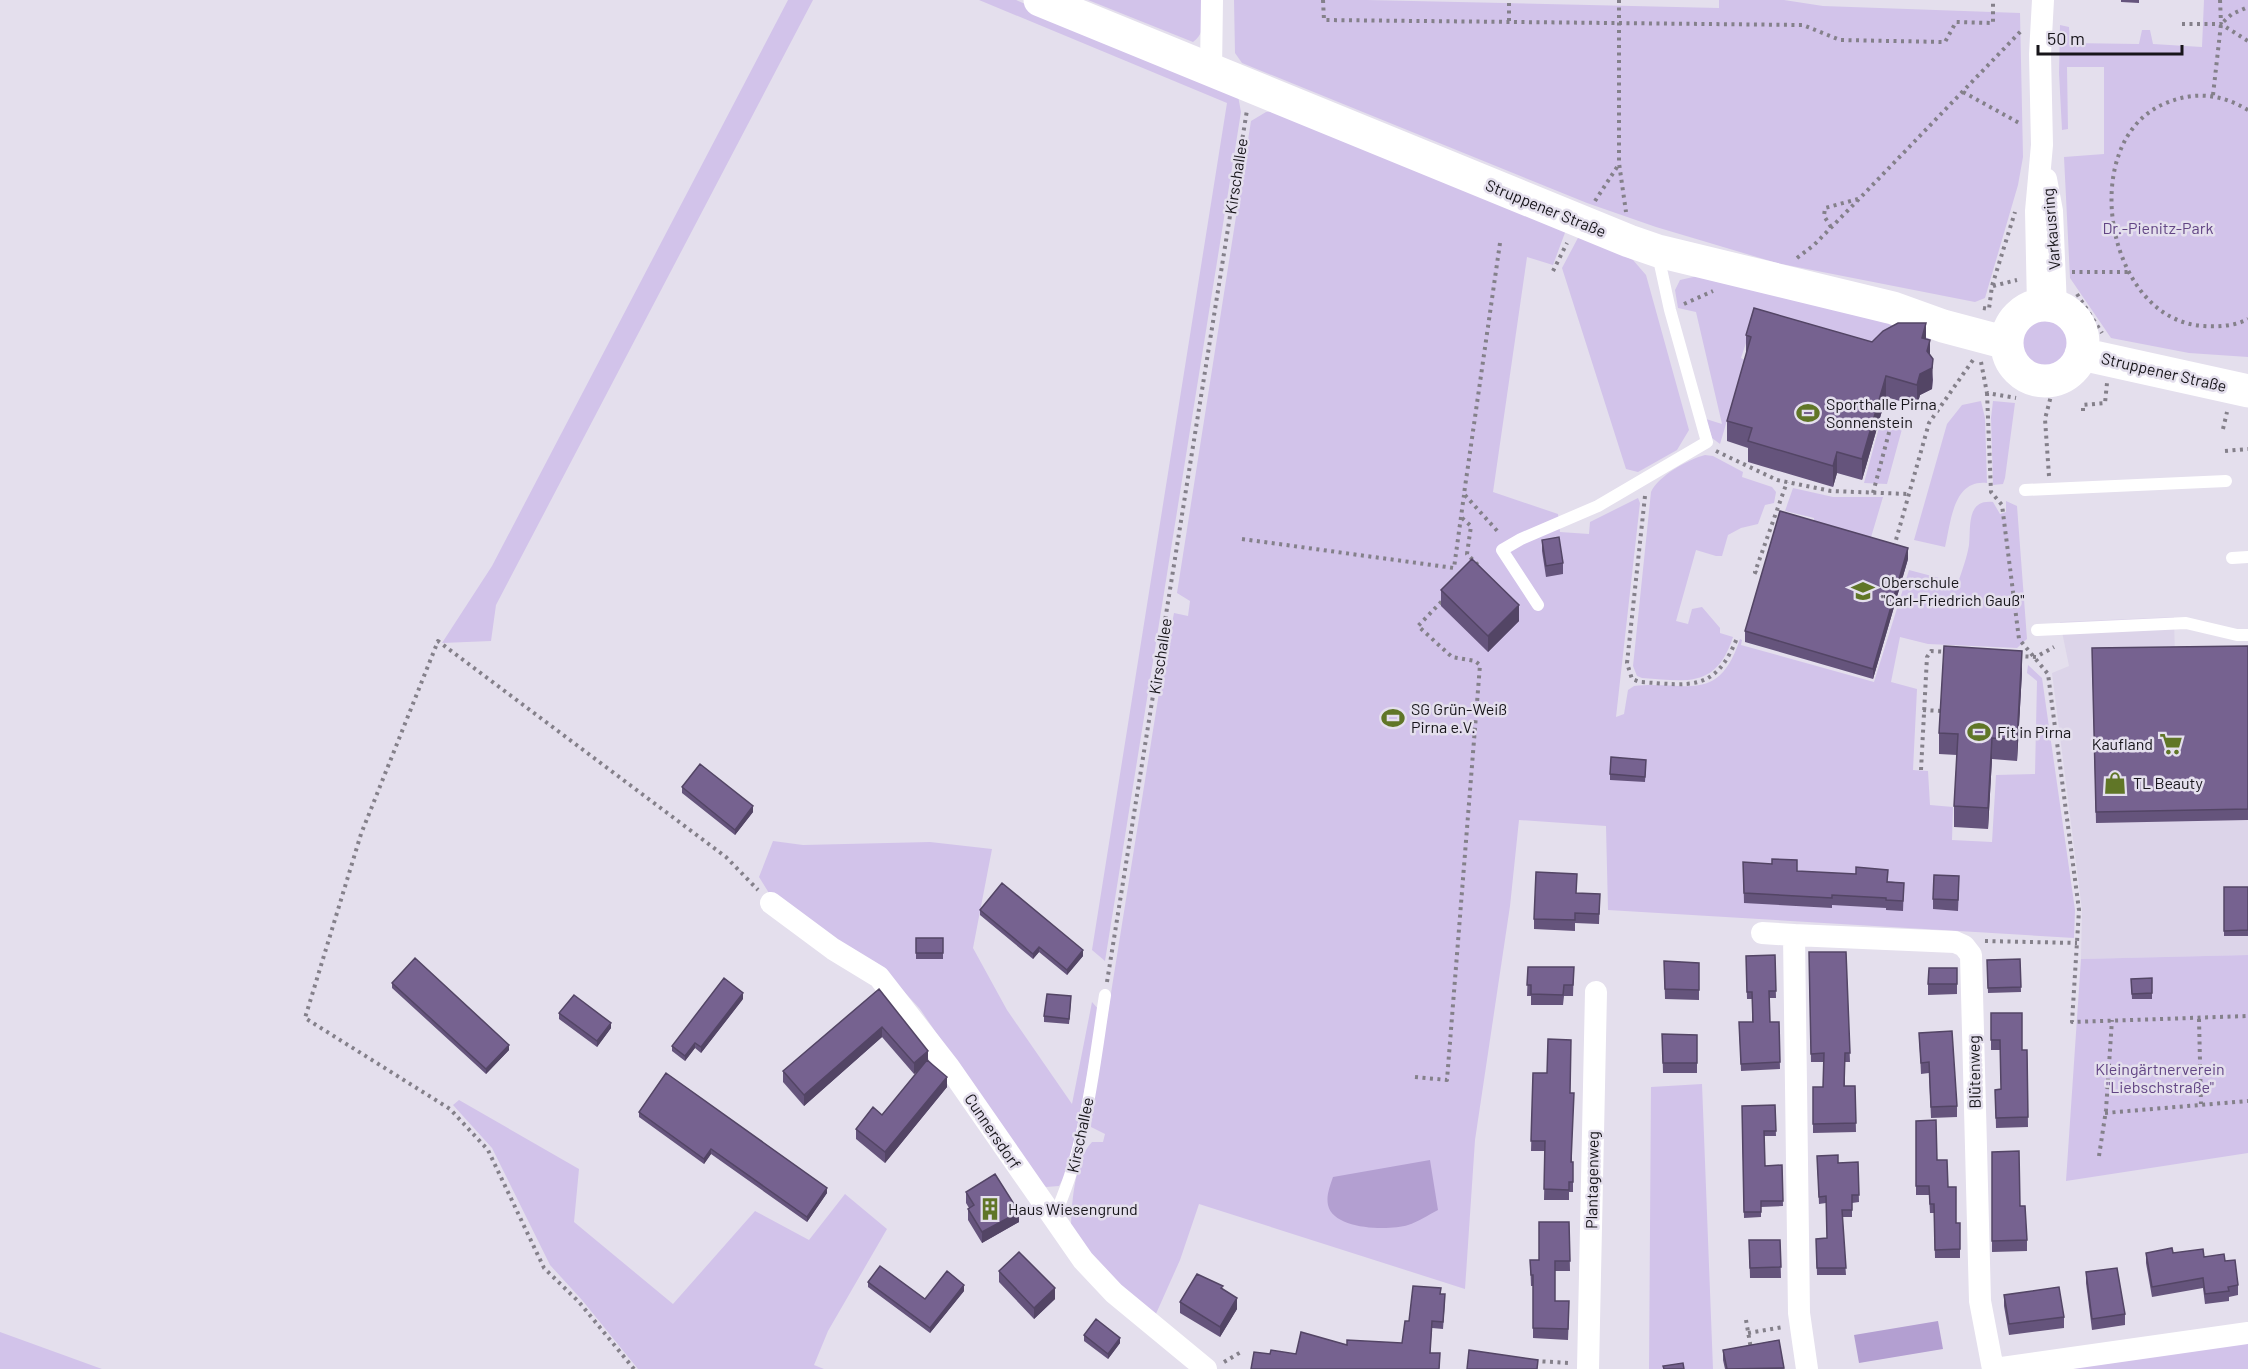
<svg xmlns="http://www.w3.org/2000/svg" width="2248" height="1369" font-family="Barlow,sans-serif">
<rect width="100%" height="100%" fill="#e4dfed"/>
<path fill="#dcd4e9" d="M2174,617L2175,658L2248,656V955L2081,959L2082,910L2052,673L2069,666L2060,622Z"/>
<path fill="#d2c3ea" d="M788,0H813L496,605L491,641L442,643L492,566Z
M979,0H1016L1238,96L1241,112L1105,961L1092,950L1227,103Z
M1088,0H1203C1203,15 1207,32 1193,42Z
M1234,0H1367L1719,8V0H1784L1823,6L2020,13L2023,157L2018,185L1985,298L1975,302L1777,263L1656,227L1587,203L1242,63L1235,53Z
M2204,0H2248V357L2189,353L2111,338L2070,278L2064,157L2104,154V67H2067L2068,129L2062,130L2059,73L2060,25L2069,27L2070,43L2139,44L2142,30H2150L2153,44L2202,47Z
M1281,110L1566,230L1553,265L1527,257L1493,492L1558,514L1560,532L1589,534L1590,522L1638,498L1640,503L1616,717L1624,714L1628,690L1634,686C1685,680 1718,706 1740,639L1742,640L1741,645L1874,682L1909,570L1958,583C1962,570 1967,558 1969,545C1971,527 1966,499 1993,502L2000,514L2006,512V501L2017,506L2027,639L2017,648L1928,644L1900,637L1891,682L1917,689L1913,770L1928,771L1930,805L1953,807L1952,840L1992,842L1996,775L2035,774L2037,681L2027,673L2028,665L2042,678L2075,910L2074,938L1608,910L1606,826L1519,820L1510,906L1475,1140L1465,1289L1199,1204L1180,1260L1155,1316L1117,1284L1071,1233C1071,1208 1074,1160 1092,1142H1103L1105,1134L1091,1127L1092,1112L1162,674L1174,613L1188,616L1190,601L1177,593L1251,121L1266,112Z
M1580,234L1633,260L1646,275L1689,430L1677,450L1638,472L1626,469L1562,268Z
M1702,275L1976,341L1929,339L1927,343L1877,353L1752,325L1741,358L1745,360L1720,444L1712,438L1706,419L1722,424L1696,312L1678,308L1675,290L1680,280Z
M2021 342a24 24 0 1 1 48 0a24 24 0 1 1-48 0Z
M1981,401L1985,418L1987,483C1953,479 1951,522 1945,547L1914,540L1947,424L1962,405Z
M1993,401L2015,403L2005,478L2003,484L1993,485L1991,418Z
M1881,420L1902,429L1887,484L1864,483Z
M1705,455L1713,456L1743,472L1742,477L1772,487L1776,492L1774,503L1765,505L1758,524L1741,528L1728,535L1722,556H1716L1696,550L1676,621L1688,624L1692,609L1702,607L1720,628V633L1733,637C1716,689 1687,681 1642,678L1637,676L1633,666L1651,492C1658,476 1689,459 1705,455Z
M1793,488L1833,497H1883L1869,544L1813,527L1814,518L1785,511Z
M773,841L803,845L930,842L992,849L973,948L1007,1010L1072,1104L1092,1002L1099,1010L1071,1164L1059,1186L1046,1187L1034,1177L920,1009L885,971L772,898L759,877Z
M2248,955V1153L2066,1181L2081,959Z
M1702,1084L1713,1369H1649L1651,1087Z
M459,1100L579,1169L574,1222L673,1304L755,1211L809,1240L845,1194L887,1229L828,1331L814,1365L824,1369H638L582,1300L550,1265L492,1148L453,1105Z
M0,1332L102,1369H0Z
M2248,1342V1369H2050Z"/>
<path fill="#b39fd1" d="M1430,1160L1438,1210C1428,1215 1418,1222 1408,1225C1389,1231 1333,1230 1328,1205C1326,1196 1330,1186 1333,1177Z
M1938,1321L1943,1349L1859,1363L1854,1335Z"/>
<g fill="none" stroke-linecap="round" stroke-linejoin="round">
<path stroke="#84808a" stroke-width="4" stroke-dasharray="3 4.5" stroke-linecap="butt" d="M1323,0L1324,20L1803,25L1840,40L1945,42L1956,22L1993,23V0
M1619,0V163L1626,212
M2220,0L2221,23
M1509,21V0
M2182,24H2221L2248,41
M1963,92L2021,124
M2213,95L2221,24L2232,14L2248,7
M2248,110C2221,94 2195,91 2166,103C2075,139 2105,321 2204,326C2219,327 2235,326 2248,319
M1595,201L1619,164
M1831,227L1824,216L1825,208L1858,199
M1500,243L1464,494L1500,534
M1797,258L1814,245L1860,198L2021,31
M1553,271L1567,243
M2072,272H2128
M1993,286L2017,280
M2077,294L2102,333
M1684,304L1713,291
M1983,308L1989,309L1992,286L2015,212
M1981,362L1987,393L2016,398
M1987,393L1991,492L2002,505L2019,639L2048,674L2079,910L2072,1022L2248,1016
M2083,411V405L2105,403L2107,383
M2223,429L2227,412
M1716,451L1777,480L1831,491L1908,494
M2225,451L2248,449
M2049,476L2045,419L2052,392L2076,380
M1873,493L1891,425
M1645,496L1627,663L1632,679L1640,682C1690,685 1715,693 1737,638
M1462,518L1471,526L1467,554L1478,565
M1242,539L1454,568L1464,495
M1894,547L1929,423L1973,360
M1764,576L1755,572L1787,482
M2018,656L2036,657L2054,647
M1923,710L1941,711
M1921,770L1927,657L1931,651L1948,652
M1985,941L2077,943
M1107,982L1247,110
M2199,1019L2201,1104
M1415,1077L1447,1080L1480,665L1475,661L1452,657L1418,626L1443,600
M2105,1113L2248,1101
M2099,1156L2106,1110L2112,1020
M1746,1320L1751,1349
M1748,1333L1783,1327
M1535,1361L1570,1363
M1224,1362L1241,1352
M634,1369L579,1302L544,1268L488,1150L450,1109L305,1018L361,834L438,641L726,857L758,890"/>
<path stroke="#fff" stroke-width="12" d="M2025,490L2226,481
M2232,558L2248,557
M1538,605L1502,550L1521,539L1598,506L1707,442L1670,310L1658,255
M2037,630L2186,623L2237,635H2248
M1053,1219C1086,1149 1093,1071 1105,995"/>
<path stroke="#fff" stroke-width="22" d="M1211,70L1212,0
M2046,179L2052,211L2056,307
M2038,306L2036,211L2042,145L2040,54L2043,0
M771,903L833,949L879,977L949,1067L1083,1260L1114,1293L1206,1369
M1762,933L1794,935
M1588,1369L1596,992
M1807,1369L1799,1313L1794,935L1955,942L1964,946L1971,955L1980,1301L1993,1369
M1995,1369L2248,1333"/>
<path stroke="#fff" stroke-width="33" d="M1040,0L1629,241L1658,251L1893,308L1943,326L2007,343
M2007 343a38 38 0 1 1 76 0a38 38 0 1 1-76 0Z
M2081,354L2248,391"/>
</g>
<path fill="#65547c" d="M2121,0H2139V3L2121,2Z
M1746,335L1872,342L1926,339L1930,355L1933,380L1932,389L1920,395L1917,406L1886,397L1862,480L1837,473L1833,487L1748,462V448L1727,441V421L1746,355Z
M1542,540L1563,563V574L1546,577L1542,551Z
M1908,559L1873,679L1745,642V631Z
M1441,590L1519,621L1488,652L1441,606Z
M2248,646V820L2096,823L2092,648Z
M2022,672L2017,761L1992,759L1988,829L1954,827V806L1957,755L1939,754V733Z
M1646,765L1645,782L1610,780V774Z
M682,787L753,812L735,835L682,793Z
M1743,862L1797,871L1904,883L1903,911L1886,910V908L1832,905V908L1744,903Z
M1959,886L1958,911L1933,909V899Z
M2224,887H2248V936H2224Z
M1577,893L1600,894L1599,924L1575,923V931L1534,929V919Z
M980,910L1083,956L1067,975L1039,952L1033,959L980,915Z
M916,938H943V959H916Z
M1809,952H1846L1850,1062H1845V1086H1855L1856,1132L1813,1133V1087H1823V1062H1811Z
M1775,955L1776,998H1769L1770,1022H1779L1780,1069L1741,1071L1739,1022H1752V999H1747L1746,956Z
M2020,959L2021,992L1988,993L1987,960Z
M1664,961L1699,963V1000L1665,999Z
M1528,967H1574L1573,996H1564L1563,1005H1531V996H1527Z
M1957,968V994L1928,995V984Z
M2152,978V999H2132L2131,979Z
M392,983L509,1050L486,1074L392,988Z
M879,989L947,1087L885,1163L856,1139V1129L882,1115L921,1068L914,1074L882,1037L804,1106L783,1082V1071Z
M743,999L701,1053L695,1048L685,1061L672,1051V1046Z
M1071,1002L1069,1024L1044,1022V1016Z
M559,1013L611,1028L597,1047L559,1019Z
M1991,1013L2022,1050H2027L2028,1127L1996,1128L1995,1090L2001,1089L2000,1050H1991Z
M1919,1033L1957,1106V1117L1931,1118L1929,1073L1921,1074Z
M1662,1034L1697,1035V1073H1663Z
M1533,1073L1571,1093L1572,1162L1573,1172V1192H1569V1200H1544L1545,1151H1531Z
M1775,1105L1776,1136H1764L1765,1166L1782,1165L1783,1206L1761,1207V1217L1744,1218L1742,1106Z
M639,1112L827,1193L807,1222L711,1154L704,1164L639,1117Z
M1916,1121L1937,1160L1948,1187L1956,1223H1960V1258H1935L1934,1213H1930L1929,1195H1916Z
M1992,1152L2020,1206L2027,1240V1251L1992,1252Z
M1817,1156L1838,1163L1858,1162L1859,1202L1852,1203V1217H1842L1846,1275H1817L1816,1239L1827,1238L1826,1203L1819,1204Z
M966,1192L1019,1222L982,1243L968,1220V1209L969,1208L966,1203Z
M1569,1222L1570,1271H1555V1301L1569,1312L1568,1340L1533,1338V1286H1531L1530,1260H1539Z
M1749,1240H1780L1781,1278H1750Z
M2146,1253H2173L2204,1257L2225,1261L2238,1285V1295L2229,1297V1301L2205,1304L2203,1288L2152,1297L2146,1263Z
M999,1271L1055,1299L1034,1319L999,1282Z
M2086,1272L2125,1314V1325L2092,1330L2086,1283Z
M868,1282L925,1299L964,1291L930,1333L868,1287Z
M1223,1289L1237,1309L1220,1337L1180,1313V1302Z
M1441,1294L1445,1301L1443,1329L1432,1328L1430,1353L1440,1360L1439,1369H1251L1270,1354H1296L1347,1345L1402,1343L1409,1321Z
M2004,1295L2064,1317V1328L2009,1335L2004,1306Z
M1084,1335L1120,1343L1108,1359L1084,1341Z
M1779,1340L1784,1369H1725L1723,1360V1350Z"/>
<path fill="#534565" d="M1926,323V344L1922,338Z
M1930,340V361L1933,359L1932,389L1920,395L1917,406V385Z
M1886,376V397L1862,480V459Z
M1837,452V473L1833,487V466Z
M1908,548V559L1873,679V669Z
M1519,605V621L1488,652V636Z
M2022,651V672L2017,761V740Z
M1992,738V759L1988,829V808Z
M753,806V812L735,835V830Z
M1039,947V952L1033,959V954Z
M1083,950V956L1067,975V970Z
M743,993V999L701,1053V1047Z
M611,1023V1028L597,1047V1041Z
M882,1027V1037L804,1106V1095Z
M695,1043V1048L685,1061V1056Z
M509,1045V1050L486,1074V1069Z
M928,1051V1062L914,1074V1063Z
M947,1077V1087L885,1163V1152Z
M711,1149V1154L704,1164V1159Z
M827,1188V1193L807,1222V1217Z
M1019,1212V1222L982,1243V1232Z
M964,1285V1291L930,1333V1328Z
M1055,1288V1299L1034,1319V1308Z
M1237,1298V1309L1220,1337V1327Z
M1120,1338V1343L1108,1359V1354Z"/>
<path fill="#766290" stroke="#534565" stroke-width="1.5" d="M1754,308L1872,342L1883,331L1898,323H1926L1922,338L1930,340L1927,351L1933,359L1932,368L1920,374L1917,385L1886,376L1862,459L1837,452L1833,466L1748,441L1752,428L1727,421L1751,337L1746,335Z
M1780,511L1908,548L1873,669L1745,631Z
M1559,537L1563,563L1546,566L1542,540Z
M1472,559L1519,605L1488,636L1441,590Z
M1944,646L2022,651L2017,740L1992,738L1988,808L1954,806L1958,734L1939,733Z
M2248,646V809L2096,812L2092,648Z
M1611,757L1646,760L1645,777L1610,774Z
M700,764L753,806L735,830L682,787Z
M1772,859L1797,860V871L1856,874V867L1888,870L1887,882L1904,883L1903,901L1886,900V898L1832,895V898L1744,893L1743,862L1772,864Z
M1536,872L1577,874L1576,893L1600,894L1599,914L1575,913V920L1534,919Z
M1934,875L1959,876L1958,900L1933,899Z
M1002,883L1083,950L1067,970L1039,947L1033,954L980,910Z
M2224,887H2248V930L2224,931Z
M916,938H943V953H916Z
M1809,952H1846L1850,1053H1845L1844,1086H1855L1856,1123L1813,1124V1087H1823L1824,1053L1811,1054Z
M1775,955L1776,991H1769L1770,1022H1779L1780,1062L1741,1064L1739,1022H1753L1752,992H1747L1746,956Z
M415,958L509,1045L486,1069L392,983Z
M2020,959L2021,987L1988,988L1987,960Z
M1664,961L1699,963V990L1665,989Z
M1528,967H1574L1573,985H1564L1563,995L1531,994V985H1527Z
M1929,968H1957V984H1928Z
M724,978L743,993L701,1047L695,1043L685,1056L672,1046Z
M2152,978V993L2132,994L2131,979Z
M879,989L928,1051L914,1063L882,1027L804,1095L783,1071Z
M1047,994L1071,996L1069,1019L1044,1016Z
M574,995L611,1023L597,1041L559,1013Z
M1991,1013H2022V1050H2027L2028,1117L1996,1118L1995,1090L2001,1089L2000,1040H1991Z
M1952,1031L1957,1106L1931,1107L1929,1062L1921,1063L1919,1033Z
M1662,1034L1697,1035V1063H1663Z
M1548,1039L1571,1040L1570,1093H1574L1571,1162H1573V1182H1569V1190L1544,1189L1545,1141H1531L1533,1073H1547Z
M927,1060L947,1077L885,1152L856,1129L873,1107L882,1115Z
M666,1073L827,1188L807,1217L711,1149L704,1159L639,1112Z
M1775,1105L1776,1131H1764L1765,1166L1782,1165L1783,1201H1761V1212H1744L1742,1106Z
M1936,1120L1937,1160H1947L1948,1187H1956V1223H1960V1249L1935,1250L1934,1204H1930L1929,1186H1916V1121Z
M2019,1151L2020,1206H2025L2027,1240L1992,1241V1152Z
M1838,1155V1163L1858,1162L1859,1195H1852V1210H1842L1846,1268H1817L1816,1239L1827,1238L1826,1196L1819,1197L1817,1156Z
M995,1174L1019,1212L982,1232L968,1209L974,1205L966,1192Z
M1539,1222H1569L1570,1261H1555V1301H1569L1568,1329L1533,1328V1275H1531L1530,1260H1539Z
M1749,1240H1780L1781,1267L1750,1268Z
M2172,1248L2173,1253L2203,1249L2204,1257L2224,1254L2225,1261L2235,1260L2238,1285L2228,1287L2229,1291L2205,1294L2203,1278L2152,1287L2146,1253Z
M1019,1252L1055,1288L1034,1308L999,1271Z
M880,1266L925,1299L947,1271L964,1285L930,1328L868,1282Z
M2117,1268L2125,1314L2092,1319L2086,1272Z
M1197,1274L1223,1286L1221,1288L1237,1298L1220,1327L1180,1302Z
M1413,1286L1441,1288L1440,1294H1445L1443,1322L1432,1321L1430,1353H1440L1439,1369H1251L1254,1352L1270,1354L1271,1350L1296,1354L1301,1332L1347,1345V1340L1402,1343L1405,1321H1409Z
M2059,1287L2064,1317L2009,1324L2004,1295Z
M1096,1319L1120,1338L1108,1354L1084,1335Z
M1779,1340L1784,1368L1727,1369L1723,1350Z
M1469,1350L1538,1360L1537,1369H1467Z
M1683,1363L1684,1369H1664L1663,1366Z"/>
<defs>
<g id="stadium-bare" transform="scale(1.8)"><path d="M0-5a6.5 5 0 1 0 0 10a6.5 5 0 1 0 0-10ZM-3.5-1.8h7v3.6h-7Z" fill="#607627" stroke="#e4dfed" stroke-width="2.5" paint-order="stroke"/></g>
<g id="school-bare" transform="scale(1.8)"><path d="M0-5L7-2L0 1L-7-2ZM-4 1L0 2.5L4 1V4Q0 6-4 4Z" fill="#607627" stroke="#e4dfed" stroke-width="2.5" paint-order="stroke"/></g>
<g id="supermarket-bare" transform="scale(1.8)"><path d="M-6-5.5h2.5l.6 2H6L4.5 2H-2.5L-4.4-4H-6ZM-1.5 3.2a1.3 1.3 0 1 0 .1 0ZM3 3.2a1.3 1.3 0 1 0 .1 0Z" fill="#607627" stroke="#e4dfed" stroke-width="2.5" paint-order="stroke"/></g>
<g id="shop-bare" transform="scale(1.8)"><path d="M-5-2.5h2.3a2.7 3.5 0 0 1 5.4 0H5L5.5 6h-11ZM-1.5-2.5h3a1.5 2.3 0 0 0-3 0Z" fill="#607627" stroke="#e4dfed" stroke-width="2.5" paint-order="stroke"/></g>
<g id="building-bare" transform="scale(1.8)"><path d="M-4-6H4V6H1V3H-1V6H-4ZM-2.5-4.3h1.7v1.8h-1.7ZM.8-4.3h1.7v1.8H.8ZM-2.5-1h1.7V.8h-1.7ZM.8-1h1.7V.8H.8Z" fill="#607627" stroke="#e4dfed" stroke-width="2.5" paint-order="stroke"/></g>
</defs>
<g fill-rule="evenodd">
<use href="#stadium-bare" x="1808" y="413"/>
<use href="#school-bare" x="1863" y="591"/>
<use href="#stadium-bare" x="1393" y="718"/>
<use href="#stadium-bare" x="1979" y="732"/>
<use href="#supermarket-bare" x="2171" y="744"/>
<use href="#shop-bare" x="2115" y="783"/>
<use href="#building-bare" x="990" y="1209"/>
</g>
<g text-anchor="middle" stroke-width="5" stroke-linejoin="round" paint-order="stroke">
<g font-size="16" fill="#17151a" stroke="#e4dfed">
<text transform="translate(1236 176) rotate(-81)" y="6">Kirschallee</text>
<text transform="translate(1546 208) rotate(22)" y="6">Struppener Straße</text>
<text transform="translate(2051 229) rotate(-95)" y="6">Varkausring</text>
<text transform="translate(2164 372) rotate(13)" y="6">Struppener Straße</text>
<text transform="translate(1160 656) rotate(-81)" y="6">Kirschallee</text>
<text transform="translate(1974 1072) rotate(-91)" y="6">Blütenweg</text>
<text transform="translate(993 1131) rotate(56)" y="6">Cunnersdorf</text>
<text transform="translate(1080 1135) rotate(-78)" y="6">Kirschallee</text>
<text transform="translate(1592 1180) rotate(-89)" y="6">Plantagenweg</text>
</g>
<g font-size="16" fill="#624584" stroke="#e4dfed">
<text x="2158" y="234">Dr.-Pienitz-Park</text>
<text x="2160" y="1075">Kleingärtnerverein<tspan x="2160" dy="18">"Liebschstraße"</tspan></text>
</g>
<g font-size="16" fill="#17151a" stroke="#e4dfed" text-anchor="start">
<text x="1826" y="410">Sporthalle Pirna<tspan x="1826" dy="18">Sonnenstein</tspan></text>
<text x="1881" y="588">Oberschule<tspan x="1881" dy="18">"Carl-Friedrich Gauß"</tspan></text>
<text x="1411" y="715">SG Grün-Weiß<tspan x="1411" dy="18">Pirna e.V.</tspan></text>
<text x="1997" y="738">Fit in Pirna</text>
<text x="2153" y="750" text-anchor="end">Kaufland</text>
<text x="2133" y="789">TL Beauty</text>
<text x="1008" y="1215">Haus Wiesengrund</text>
</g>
</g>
<path d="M2038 45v9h144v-9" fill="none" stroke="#17151a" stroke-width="3"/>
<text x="2047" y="45" font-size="18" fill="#17151a" stroke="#e4dfed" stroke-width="4.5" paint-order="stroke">50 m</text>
</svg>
